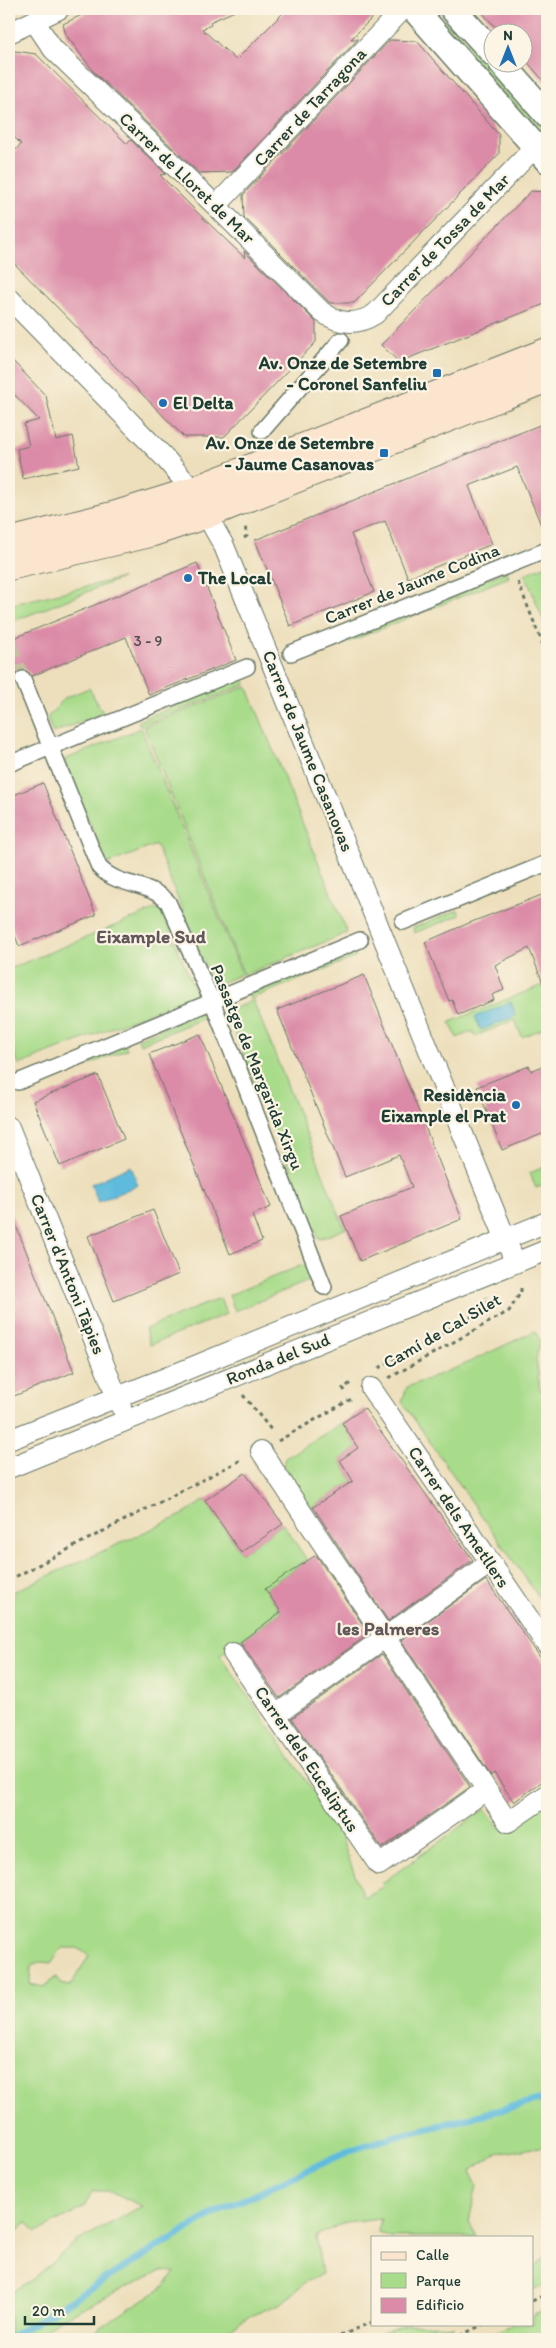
<svg xmlns="http://www.w3.org/2000/svg" width="556" height="2348" font-family="Itim,sans-serif">
<rect width="100%" height="100%" fill="#fcf5e5"/>
<filter id="ink" filterUnits="userSpaceOnUse"><feTurbulence type="fractalNoise" baseFrequency=".02" numOctaves="2"/><feDisplacementMap in="SourceGraphic" scale="10" xChannelSelector="R" yChannelSelector="G"/><feConvolveMatrix kernelMatrix="1 2 1 2 8 2 1 2 1" color-interpolation-filters="sRGB"/></filter>
<filter id="wash" filterUnits="userSpaceOnUse"><feTurbulence type="fractalNoise" baseFrequency=".0096" numOctaves="4" result="noise"/><feDisplacementMap in="SourceGraphic" scale="20" xChannelSelector="R" yChannelSelector="G"/><feGaussianBlur stdDeviation="1.12" result="paint"/><feColorMatrix in="noise" values="0 0 0 0 0 0 0 0 0 0 0 0 0 0 0 0 0 1.4 0 .05"/><feComposite in="paint" operator="in"/></filter>
<g filter="url(#wash)">
<rect width="100%" height="100%" fill="#eddfbc"/>
<path fill="#a8db8a" stroke="#648c5f" fill-rule="evenodd" d="M446,18L547,133V144L441,23Z
M547,565V630L525,574Z
M507,571L509,577L304,660L302,655Z
M122,578L9,623V605Z
M244,678L246,684L140,726L138,721Z
M247,686L347,933L244,975L144,727Z
M89,688L103,713L53,733L47,718L65,698Z
M141,728L242,974L213,986L156,845L107,864L64,760Z
M161,907L196,994L19,1065L9,1040V969Z
M458,910L460,915L414,933L413,928Z
M354,951L356,957L250,999L248,994Z
M543,985L545,991L547,990V1027L522,1037L515,1020L475,1036L473,1031L457,1038L450,1022Z
M253,1000L345,1229L319,1239L226,1012Z
M207,1010L209,1016L140,1044L138,1039Z
M125,1044L127,1049L29,1089L27,1083Z
M547,1166V1184L536,1188L530,1173Z
M305,1264L311,1280L235,1311L229,1295Z
M220,1298L226,1314L150,1345L145,1329Z
M535,1331L540,1341L536,1359L540,1390L547,1389V1609L402,1402L407,1387L463,1365Z
M342,1423L358,1448L340,1460L353,1481L311,1508L283,1464L285,1458Z
M205,1500L241,1553L283,1524L307,1560L265,1589L281,1612L220,1655L337,1826L363,1897L383,1887L382,1883L485,1809L499,1828L547,1794V2146L496,2154L470,2171L477,2186L469,2221L476,2237H391L378,2232L381,2218L346,2222L316,2236L322,2274L304,2283L282,2303L250,2316L216,2338L83,2339L164,2286L175,2272L160,2271L60,2319L33,2339H9V2293L33,2279L74,2243L142,2206L110,2191H92L84,2208L37,2232L26,2222L9,2241V1598L15,1596L13,1592L182,1515ZM62,1948H78L89,1956L70,1986L61,1984L56,1977L44,1987L30,1984L31,1966L42,1962L51,1963Z
M547,2255V2284L532,2291V2269Z
M547,2309V2339H481L513,2324H532V2316Z
M407,2324L454,2326L424,2339H361Z"/>
<path fill="#5fbbdd" stroke="#3f7c88" d="M511,1002L516,1016L481,1030L475,1017Z
M131,1166L138,1185L98,1202L91,1184Z"/>
<g fill="none" stroke-linecap="round" stroke-linejoin="round">
<path stroke="#5fbbdd" stroke-width="7" d="M9,2338L214,2213L351,2150L393,2137L547,2098"/>
</g>
<g id="blocks">
<path fill="#db8ba7" d="M94,9H239L210,22L211,25L202,29L236,60L287,9H381L351,39H358L232,172L199,173L94,72L66,35L63,24Z
M479,9H547V85L524,58V32H500Z
M390,40L417,41L499,135V154L354,303H330L244,217L243,195Z
M9,50L36,54L127,144L131,140L166,174L160,175L199,214L245,258L244,251L316,322V342L224,437H184L9,258V157L21,144L9,132Z
M531,191L547,192V303L399,362L381,345Z
M9,357L46,396L56,440L73,436L79,466L23,479L17,449L29,446L24,424L39,420L9,389Z
M547,422V539L517,467L469,486L492,544L408,578L385,521L351,534L374,592L290,626L255,540Z
M197,563L236,660L149,695L126,637L32,676L25,670L19,671L14,677V683L9,685V640Z
M43,783L96,915L19,946L9,920V797Z
M547,893V993L529,948L495,965L504,990L492,995L494,1000L458,1015L452,1000L449,1001L425,942L469,923Z
M364,975L462,1219L360,1261L341,1216L412,1187L399,1155L345,1177L277,1010Z
M200,1034L271,1207L252,1215L262,1241L230,1254L149,1054Z
M547,1064V1132L502,1150L477,1087L529,1066L531,1071Z
M98,1075L124,1139L60,1166L33,1101Z
M9,1208L74,1372L9,1398Z
M153,1210L179,1274L114,1301L88,1236Z
M364,1408L473,1560L388,1621L313,1507L353,1481L340,1460L358,1448L342,1423Z
M245,1473L283,1524L241,1553L205,1500Z
M316,1555L369,1634L279,1698L240,1642L281,1612L265,1589Z
M486,1580L547,1667V1778L514,1802L494,1773L491,1776L401,1640Z
M382,1654L470,1787L382,1848L292,1718Z"/>
</g>
</g>
<g filter="url(#ink)">
<use href="#blocks" fill-opacity="0" stroke="#677664" stroke-width="1"/>
<g fill="none" stroke-linecap="round" stroke-linejoin="round">
<path stroke="#c4bfa1" stroke-width="15" stroke-dasharray="15 8" stroke-linecap="butt" d="M9,644L23,679"/>
<g stroke="#677664" stroke-width="18">
<path id="pedestrian" d="M262,431L341,340
M291,653L547,550
M23,679L99,867C119,888 148,881 168,902L212,1001L324,1287
M9,764L247,667
M403,922L547,863
M18,1082L360,940"/>
</g>
<g stroke="#677664" stroke-width="22">
<path id="minor" d="M34,21L53,49L216,206L322,312C339,324 356,326 375,314L536,146
M9,33L59,9
M216,206L403,9
M9,298L164,457L193,491L224,546L515,1262
M9,1127L121,1407
M371,1388L547,1645
M9,1440L178,1373L547,1222
M261,1451L508,1822L547,1795
M9,1468L547,1250
M233,1653L379,1865L486,1790
M277,1714L490,1563"/>
</g>
<g stroke="#677664" stroke-width="28">
<path id="tertiary" d="M414,9L547,160
M453,9L494,54
M501,62L547,115"/>
</g>
<g stroke="#677664" stroke-width="30">
<path id="secondary" d="M9,542L116,515L193,491L547,352
M9,566L150,533L207,514L547,378"/>
</g>
<path stroke="#677664" stroke-width="3" stroke-dasharray="4 4" stroke-linecap="butt" d="M244,538L247,536L245,526
M518,582L547,655
M379,1368L489,1307L486,1297
M389,1378L509,1311L521,1292V1284
M345,1391L343,1388L351,1383
M243,1395L272,1431
M278,1441L353,1398
M9,1580L241,1460
M532,2301L547,2294
M333,2339L372,2322
M453,2339L484,2324"/>
<use href="#pedestrian" stroke="#fff" stroke-width="15"/>
<use href="#minor" stroke="#fff" stroke-width="20"/>
<use href="#tertiary" stroke="#fff" stroke-width="25"/>
<use href="#secondary" stroke="#fce5cf" stroke-width="28"/>
</g>
</g>
<g fill="#1f6fb2" stroke="#fcf5e5" stroke-width="2">
<rect x="432" y="368" width="10" height="10" rx="2.5"/>
<circle cx="163" cy="403" r="5"/>
<rect x="379" y="448" width="10" height="10" rx="2.5"/>
<circle cx="188" cy="578" r="5"/>
<circle cx="516" cy="1105" r="5"/>
</g>
<g text-anchor="middle" stroke-width="4.5" stroke-linejoin="round" paint-order="stroke">
<g font-size="15" fill="#4e5051">
<text x="148" y="646">3 - 9</text>
</g>
<g font-size="18" fill="#1f3d34" stroke="#fcf5e5">
<text transform="translate(310 107) rotate(-47)" y="6">Carrer de Tarragona</text>
<text transform="translate(187 178) rotate(44)" y="6">Carrer de Lloret de Mar</text>
<text transform="translate(445 240) rotate(-46)" y="6">Carrer de Tossa de Mar</text>
<text transform="translate(412 584) rotate(-22)" y="6">Carrer de Jaume Codina</text>
<text transform="translate(308 751) rotate(68)" y="6">Carrer de Jaume Casanovas</text>
<text transform="translate(257 1067) rotate(68)" y="6">Passatge de Margarida Xirgu</text>
<text transform="translate(68 1274) rotate(68)" y="6">Carrer d'Antoni Tàpies</text>
<text transform="translate(442 1331) rotate(-30)" y="6">Camí de Cal Silet</text>
<text transform="translate(278 1359) rotate(-22)" y="6">Ronda del Sud</text>
<text transform="translate(459 1517) rotate(56)" y="6">Carrer dels Ametllers</text>
<text transform="translate(307 1759) rotate(56)" y="6">Carrer dels Eucaliptus</text>
</g>
<g font-size="18" font-weight="bold" fill="#1f3d34" stroke="#fcf5e5" text-anchor="end">
<text x="427" y="369">Av. Onze de Setembre<tspan x="427" dy="21">- Coronel Sanfeliu</tspan></text>
<text x="173" y="409" text-anchor="start">El Delta</text>
<text x="374" y="449">Av. Onze de Setembre<tspan x="374" dy="21">- Jaume Casanovas</tspan></text>
<text x="198" y="584" text-anchor="start">The Local</text>
<text x="506" y="1101">Residència<tspan x="506" dy="21">Eixample el Prat</tspan></text>
</g>
<g font-size="19" font-weight="bold" fill="#61585c" stroke="#fcf5e5">
<text x="151" y="943">Eixample Sud</text>
<text x="388" y="1635">les Palmeres</text>
</g>
</g>
<rect width="556" height="2348" fill="none" stroke="#fcf5e5" stroke-width="30"/>
<rect x="371" y="2236" width="162" height="90" fill="#fcf5e5" stroke="#a4ab9e"/>
<rect x="381" y="2252" width="25" height="8" fill="#fce5cf" stroke="#a4ab9e"/>
<text x="416" y="2260" font-size="15" fill="#1f3d34">Calle</text>
<rect x="381" y="2273" width="25" height="15" fill="#a8db8a" stroke="#a4ab9e"/>
<text x="416" y="2286" font-size="15" fill="#1f3d34">Parque</text>
<rect x="381" y="2298" width="25" height="15" fill="#db8ba7" stroke="#a4ab9e"/>
<text x="416" y="2310" font-size="15" fill="#1f3d34">Edificio</text>
<g transform="translate(508 48)"><circle r="24" fill="#fcf5e5" stroke="#a4ab9e"/>
<path d="M0-4L9 19L0 12L-9 19Z" fill="#1f6fb2"/>
<text y="-8" font-size="14" font-weight="bold" text-anchor="middle" fill="#1f3d34">N</text>
</g>
<path d="M25 2316v8h69v-8" fill="none" stroke="#1f3d34" stroke-width="2.5"/>
<text x="32" y="2316" font-size="15" fill="#1f3d34" stroke="#fcf5e5" stroke-width="4" paint-order="stroke">20 m</text>
</svg>
